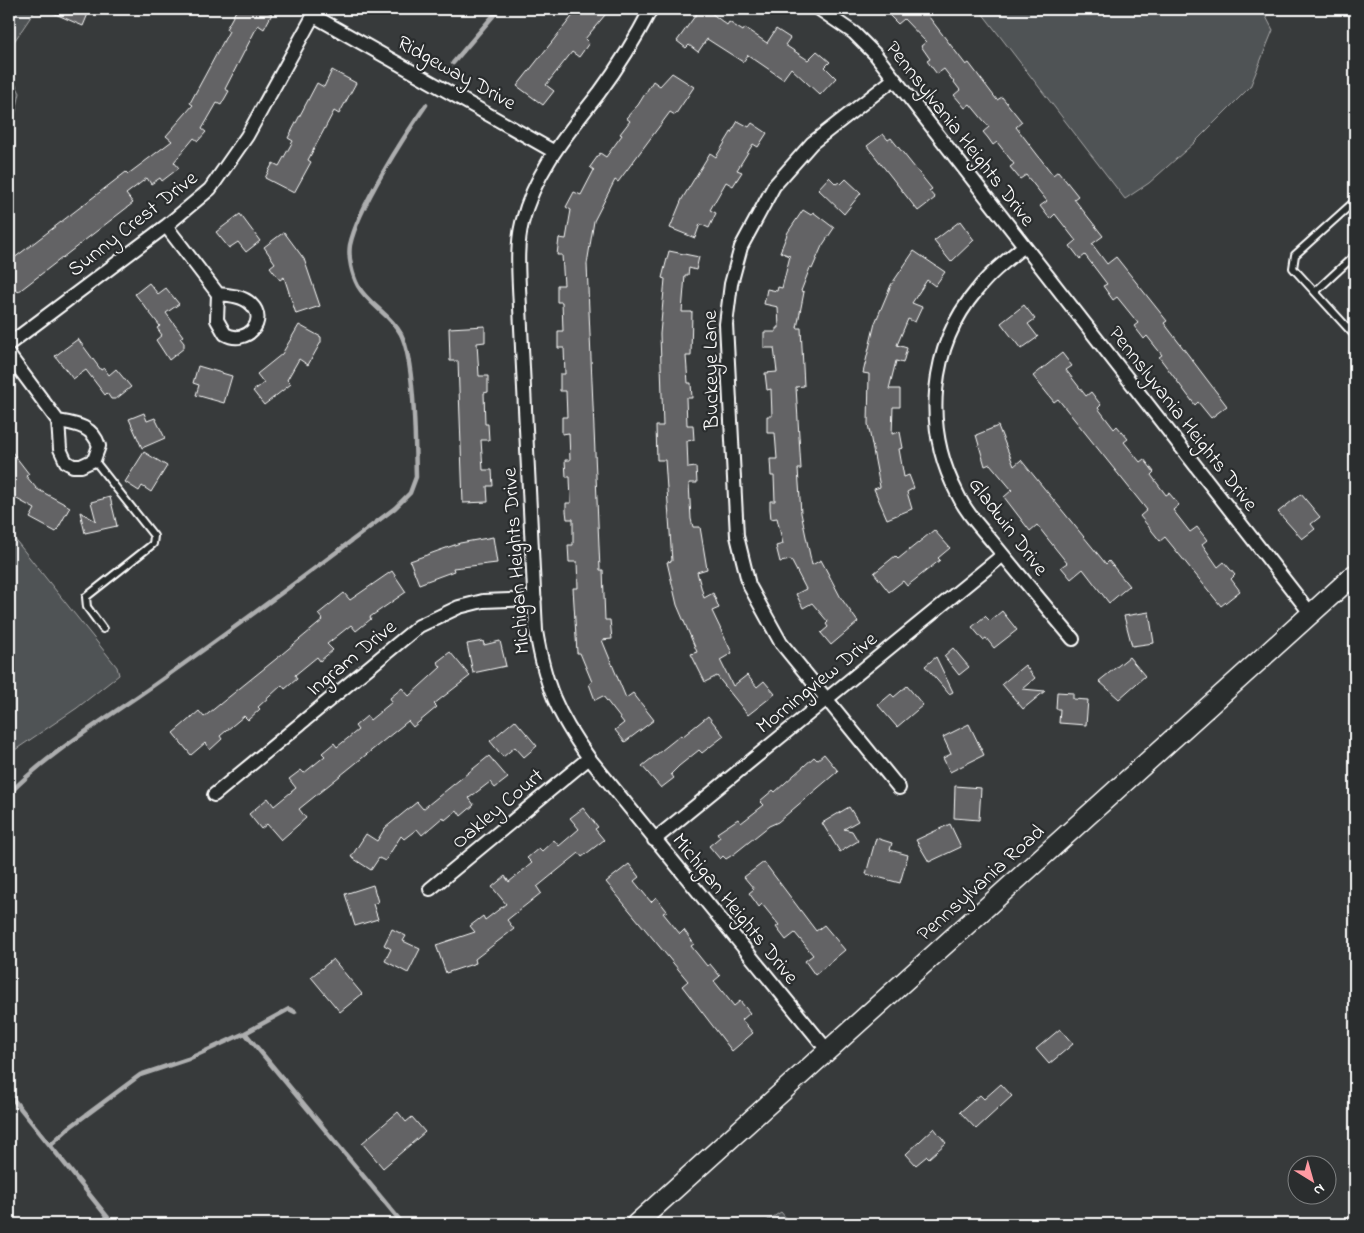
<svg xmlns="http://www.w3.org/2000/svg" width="1364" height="1233" font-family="'Indie Flower',sans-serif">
<rect width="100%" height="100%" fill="#373a3b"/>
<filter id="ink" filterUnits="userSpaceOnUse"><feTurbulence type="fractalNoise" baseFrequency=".02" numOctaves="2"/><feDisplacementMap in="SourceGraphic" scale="10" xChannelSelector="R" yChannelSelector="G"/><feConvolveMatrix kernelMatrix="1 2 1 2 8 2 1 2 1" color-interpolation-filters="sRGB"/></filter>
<g filter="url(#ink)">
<path fill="#505354" stroke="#a8a9aa" d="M9,9H36L9,49Z
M979,9H1262L1273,30L1250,87L1194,143L1149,183L1125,199Z
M9,72L20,93L13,125H9Z
M9,532L117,667L119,675L77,708L9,754Z
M781,1212L791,1224H762Z"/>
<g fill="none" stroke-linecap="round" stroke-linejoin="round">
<path stroke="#adaeaf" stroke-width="4.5" d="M453,63L499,9
M9,794C49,752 106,719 154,685C236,627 316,568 395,508L410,493L416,477C415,443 415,362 401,334C391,315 368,304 358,286C352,275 348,257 350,245C358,208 403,138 426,105
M245,1033L403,1224
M9,1094L113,1224
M50,1145L70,1127L140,1075L188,1059L245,1033L289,1009L295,1012"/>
</g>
<path fill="#636465" stroke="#fff" d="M44,9H90L83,26Z
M237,9H262L272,14L264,29L258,25L225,89L229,91L221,105L217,103L202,129L206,132L198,141L194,138L174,162L179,168L162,181L160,178L151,184L147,178L126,194L133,203L18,292L15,288L9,293V262L126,172L128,174L172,141L166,136L193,105L190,103L229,31L226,29Z
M578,9H610L585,39L589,43L579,57L572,52L546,85L554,91L543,105L517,86Z
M700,9H706L727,25L729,22L743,31L745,28L767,43L776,29L790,38L785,45L808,60L817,51L830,62L825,67L836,78L820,95L791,68L783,79L748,55L743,62L707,39L698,52L689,45L686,48L677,41Z
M883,9H937L929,17L966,65L969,63L997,100L1002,97L1022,122L1016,127L1053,175L1058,171L1078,196L1074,199L1103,236L1092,244L1107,264L1116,257L1167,321L1164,323L1227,406L1211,418L1198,402L1195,405L1159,357L1162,355L1147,336L1144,339L1134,326L1138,323L1117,297L1113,300L1103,286L1107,284L1085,255L1080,259L1070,246L1076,241L1055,214L1050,219L1040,206L1047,201L1026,175L1020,179L1010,167L1014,164L997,142L993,145L988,138L983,132L989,127L970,104L965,108L954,95L960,90L944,69L937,74L927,61L930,59L921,46L926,42L904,19L898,24Z
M332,70L356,83L339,114L334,111L308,160L311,162L294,193L265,178L273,163L279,166L293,141L288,138L317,83L324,87Z
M672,73L694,87L675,115L670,112L618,182L615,180L594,221L587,264L600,570H603L605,620H610L612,639L602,640L626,698L633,693L654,720L625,742L615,730L624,723L603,696L595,700L589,684L592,682L580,653H577L573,588H578L577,562H569L568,545H573V519H567L566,511V503H571L570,477H566L565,460H570L569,433L562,434V417H567L566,391H560V374H565L564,348H558V331H563L562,302H557V285H564L562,255H557L559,238L566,239L571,210L566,207L574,192L581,195L594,170L590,167L600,153L606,157L622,135L620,134L630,121L626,118L638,105L653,81L660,86Z
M738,121L749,127L752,123L767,133L758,147L753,144L737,170L742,172L733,186L726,182L710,210L716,213L709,228L700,224L695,238L670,228L682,199L710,153L716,157Z
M883,134L888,140L891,138L932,189L929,191L935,198L918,211L867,146Z
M829,177L836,184L839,182L841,184L846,179L861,193L844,214L818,189Z
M803,210L811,215L813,212L834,228L822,246L812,269L810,268L801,291L804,292L797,328H801L804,386L796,387L801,469H798L801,513L812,565L821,560L841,598L858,622L831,645L821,633L828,627L826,624L828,622L812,603L803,608L796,594L806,589L791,560L780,562L776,546L783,544L777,518L771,519L770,509V501H775L774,476H771L770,459H777L775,433H767V416H772L771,389L767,390L765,373L777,372L774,348H764V332H776V328H779L778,307L764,304L767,289L777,291L778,287L782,288L790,256L780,252L788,232Z
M240,214L260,241L246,252L238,242L229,248L216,232Z
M960,221L974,240L951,262L934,241Z
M284,232L304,259L320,306L296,314L284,277L280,280L270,267L275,263L264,247Z
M669,251L699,257L696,270L689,268L688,275H685L682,312H692L691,356H686L688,383H691L692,398H686L687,425H693L694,440L687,441L688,468L696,467L697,483H689L691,519L693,527H700L707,569L697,572L704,598L713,593L719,608L712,611L732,653L720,660L733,686L747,675L757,687L764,681L775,694L748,715L717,676L705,682L691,654L697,652L677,605L667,562L672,561L665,460H657L656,426H663L660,334L665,279L662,278Z
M914,251L945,272L935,286L927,280L912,303L922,307L915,322L908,319L897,345L907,348L903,363L896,361L889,389H900V407H893L892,434L900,432L903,448L899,449L904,477L909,475L914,488L907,492L912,509L887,519L874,489L880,487L868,424L869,374L863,373L875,323L891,285Z
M149,283L158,294L166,288L179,304L166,313L183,336L180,338L184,343V348L169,360L156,340L162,335L157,328L160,326L135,294Z
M1024,305L1035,319L1028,324L1038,337L1021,349L1001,323Z
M299,325L321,337V342L308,365L299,359L287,380L291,384L264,405L253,391L264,383L257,374L282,354Z
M485,326V342L477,343L479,376H488V392L484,393L485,424H488L489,440H481L483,470H492L493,486H487L488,502L463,503L458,361H450L449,328Z
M78,339L101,370L104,368L109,375L116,369L131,387L116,399H111L107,393L105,395L86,370L73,379L55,356Z
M1062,353L1072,366L1066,370L1086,396L1091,392L1101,405L1098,408L1114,429L1117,426L1128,439L1124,442L1140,462L1144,459L1154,472L1151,475L1166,495L1169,493L1179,505L1173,510L1190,532L1197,527L1207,540L1202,544L1218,567L1224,562L1235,575L1231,579L1240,591L1221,606L1165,537L1160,541L1140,516L1147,510L1058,399L1054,402L1033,376Z
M198,366L232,376L224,403L196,395L199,385L193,383Z
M144,413L147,421L155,418L165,438L142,448L129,419Z
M998,426L1014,466L1021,460L1106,564L1109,561L1129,586L1109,603L1083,569L1071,579L1061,567L1067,563L1055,548L1037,525L1030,531L1004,497L1012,490L990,464L985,466L976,435Z
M9,448L29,474L26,476L37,489L70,507L56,532L30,518L35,509L15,498L9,490Z
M144,452L167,466L151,492L142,486L139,491L125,482Z
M1301,494L1320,517L1311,524L1315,529L1302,539L1278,512Z
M110,497L117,526L85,533L80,512L96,521L91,502Z
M934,530L950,548L938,558L940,560L907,586L903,581L889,592L874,573L895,556L898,559Z
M493,537L497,563L453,568L454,571L419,584L410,561L460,543Z
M392,571L406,592L370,617L371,619L356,631L351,625L327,644L333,650L320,661L317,657L295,675L297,679L285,689L282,685L258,707L260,709L248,720L244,716L220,736L222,739L210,750L205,743L191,755L173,733L199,711L204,717L276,659L323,620L318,614L344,593L350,600Z
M1002,611L1017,630L994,648L986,638L983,640L972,627L985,616L990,621Z
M1149,612L1154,643L1132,646L1124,616Z
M483,641L484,645L500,641L506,666L473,673L467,644Z
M953,648L969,667L959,675L944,656Z
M450,652L470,676L434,704L437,707L413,727L408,721L299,809L306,818L281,840L267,824L261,829L249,814L268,798L274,806L296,788L289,779L301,770L304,773L325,756L322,753L334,743L337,747L358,730L355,726L367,716L370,720L392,702L390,698L402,688L409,696L441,667L437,662Z
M936,657L953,692L949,694L925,666Z
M1129,657L1145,676L1119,699L1099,681Z
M1025,665L1035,678L1022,689L1045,691L1023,709L1002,684Z
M907,686L923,705L897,727L878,705L891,694L894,697Z
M1057,692L1073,693V699L1088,700L1086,725L1059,723L1060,709H1056Z
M708,716L724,736L702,753L699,750L679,766L671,774L674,778L661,788L642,766L681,735L682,737Z
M515,720L537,746L524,757L515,747L503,757L490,741Z
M969,724L984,755L950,772L943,758L951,754L943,737Z
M824,754L838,771L778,822L769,826L734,854L726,859L723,856L720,859L709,846L720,837L717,833L738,819L741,823L764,805L760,801L773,790L775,792L814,757L817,760Z
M489,756L508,778L495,788L490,782L469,798L474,805L461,816L457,810L445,820L443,817L422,835L417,829L404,839L401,836L385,861L379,858L371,870L351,857L366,834L377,841L385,828L417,802L423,809Z
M955,786L981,788L979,820L954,818Z
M849,807L858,821L844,829L852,831L858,841L840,852L822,823Z
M583,808L598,827L595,829L604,840L582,857L579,853L537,887L541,893L507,920L514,929L475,959L476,963L446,973L436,945L475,932L470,926L483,916L485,920L506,904L492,887L505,876L509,882L532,863L527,858L539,848L542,851L554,840L559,846L579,829L570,818Z
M950,824L961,847L929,862L916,840Z
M876,838L892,843L890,850L908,855L900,883L866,874Z
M764,862L816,931L824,925L845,950L815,975L805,961L813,955L795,933L786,940L776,927L779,925L762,904L759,907L749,893L754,889L744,877Z
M629,864L639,877L634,881L651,902L656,897L667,911L663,913L680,934L684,930L694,944L691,946L707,966L710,964L720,976L714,981L734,1006L740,1001L750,1013L742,1020L753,1033L732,1051L682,986L688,981L606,882Z
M373,885L378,902L373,904L378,919L355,926L345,894Z
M392,929L406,936L403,941L420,949L408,973L385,961L391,949L384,945Z
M333,959L362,994L340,1012L311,977Z
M1060,1029L1073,1044L1049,1064L1036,1049Z
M1001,1084L1012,1096L976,1129L960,1112L980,1095L984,1099Z
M398,1112L406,1122L412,1117L425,1132L383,1168L362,1143Z
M934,1128L946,1143L929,1158L927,1156L916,1165L906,1154Z"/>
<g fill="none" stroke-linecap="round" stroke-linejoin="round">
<g stroke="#fff" stroke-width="10">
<path id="lane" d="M1355,201L1295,255L1293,268L1355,336
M1315,292L1355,255
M94,460L154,536L153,544L86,597L87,607L103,629"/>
</g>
<g stroke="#fff" stroke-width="16">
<path id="street" d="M651,9C636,38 619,66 599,93C567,134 535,171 522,223C517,243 518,266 519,287L536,631C545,685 557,714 589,758L828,1051
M819,9L854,33L875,54L1311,614
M314,16L553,151
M894,79L812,143L774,186L741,247L731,284L726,324L737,536L749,585L781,643L899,788
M166,226L218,294L217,320L225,334C246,346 269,321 251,304C243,296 229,295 218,294
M1024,246C1007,260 990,273 977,290C929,347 923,428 957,493C966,513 982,529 995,545C1021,577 1047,608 1073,639
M9,344L166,226L210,189L247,136L317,9
M9,355L58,421L60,449L66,462L73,466H81L94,460L99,446C93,426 76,424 58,421
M214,795L419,626L459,607L483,601L535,599
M654,840L1003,555
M430,889L589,758"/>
</g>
<g stroke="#fff" stroke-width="22">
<path id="secondary" d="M636,1224L1355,574"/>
</g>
<use href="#lane" stroke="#2a2d2e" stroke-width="6"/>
<use href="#street" stroke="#2a2d2e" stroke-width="12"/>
<use href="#secondary" stroke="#2a2d2e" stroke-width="19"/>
</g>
</g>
<g text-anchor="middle" stroke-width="4.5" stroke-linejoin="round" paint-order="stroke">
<g font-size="21" fill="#fff" stroke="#2a2d2e">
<text transform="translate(457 72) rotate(29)" y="7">Ridgeway Drive</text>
<text transform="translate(961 133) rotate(52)" y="7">Pennsylvania Heights Drive</text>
<text transform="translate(132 223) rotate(-38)" y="7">Sunny Crest Drive</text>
<text transform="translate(710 370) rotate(-91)" y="7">Buckeye Lane</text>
<text transform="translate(1184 418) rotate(52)" y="7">Pennslyvania Heights Drive</text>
<text transform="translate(1009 526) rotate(53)" y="7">Gladwin Drive</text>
<text transform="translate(515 561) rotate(-94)" y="7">Michigan Heights Drive</text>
<text transform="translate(351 657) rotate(-39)" y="7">Ingram Drive</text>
<text transform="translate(816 682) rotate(-39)" y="7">Morningview Drive</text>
<text transform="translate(497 808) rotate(-40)" y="7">Oakley Court</text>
<text transform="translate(980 882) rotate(-42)" y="7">Pennsylvania Road</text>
<text transform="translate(736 908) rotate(51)" y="7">Michigan Heights Drive</text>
</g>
</g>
<rect width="1364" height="1233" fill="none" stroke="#2a2d2e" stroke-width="30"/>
<rect x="15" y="15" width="1334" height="1203" fill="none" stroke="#fff" stroke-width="2" filter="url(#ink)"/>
<g transform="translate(1312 1180) rotate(143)"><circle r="24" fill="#2a2d2e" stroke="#7f8182"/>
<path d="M0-4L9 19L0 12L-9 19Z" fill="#ff9aa2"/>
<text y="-8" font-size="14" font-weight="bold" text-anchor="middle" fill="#ffffff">N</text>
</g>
</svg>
